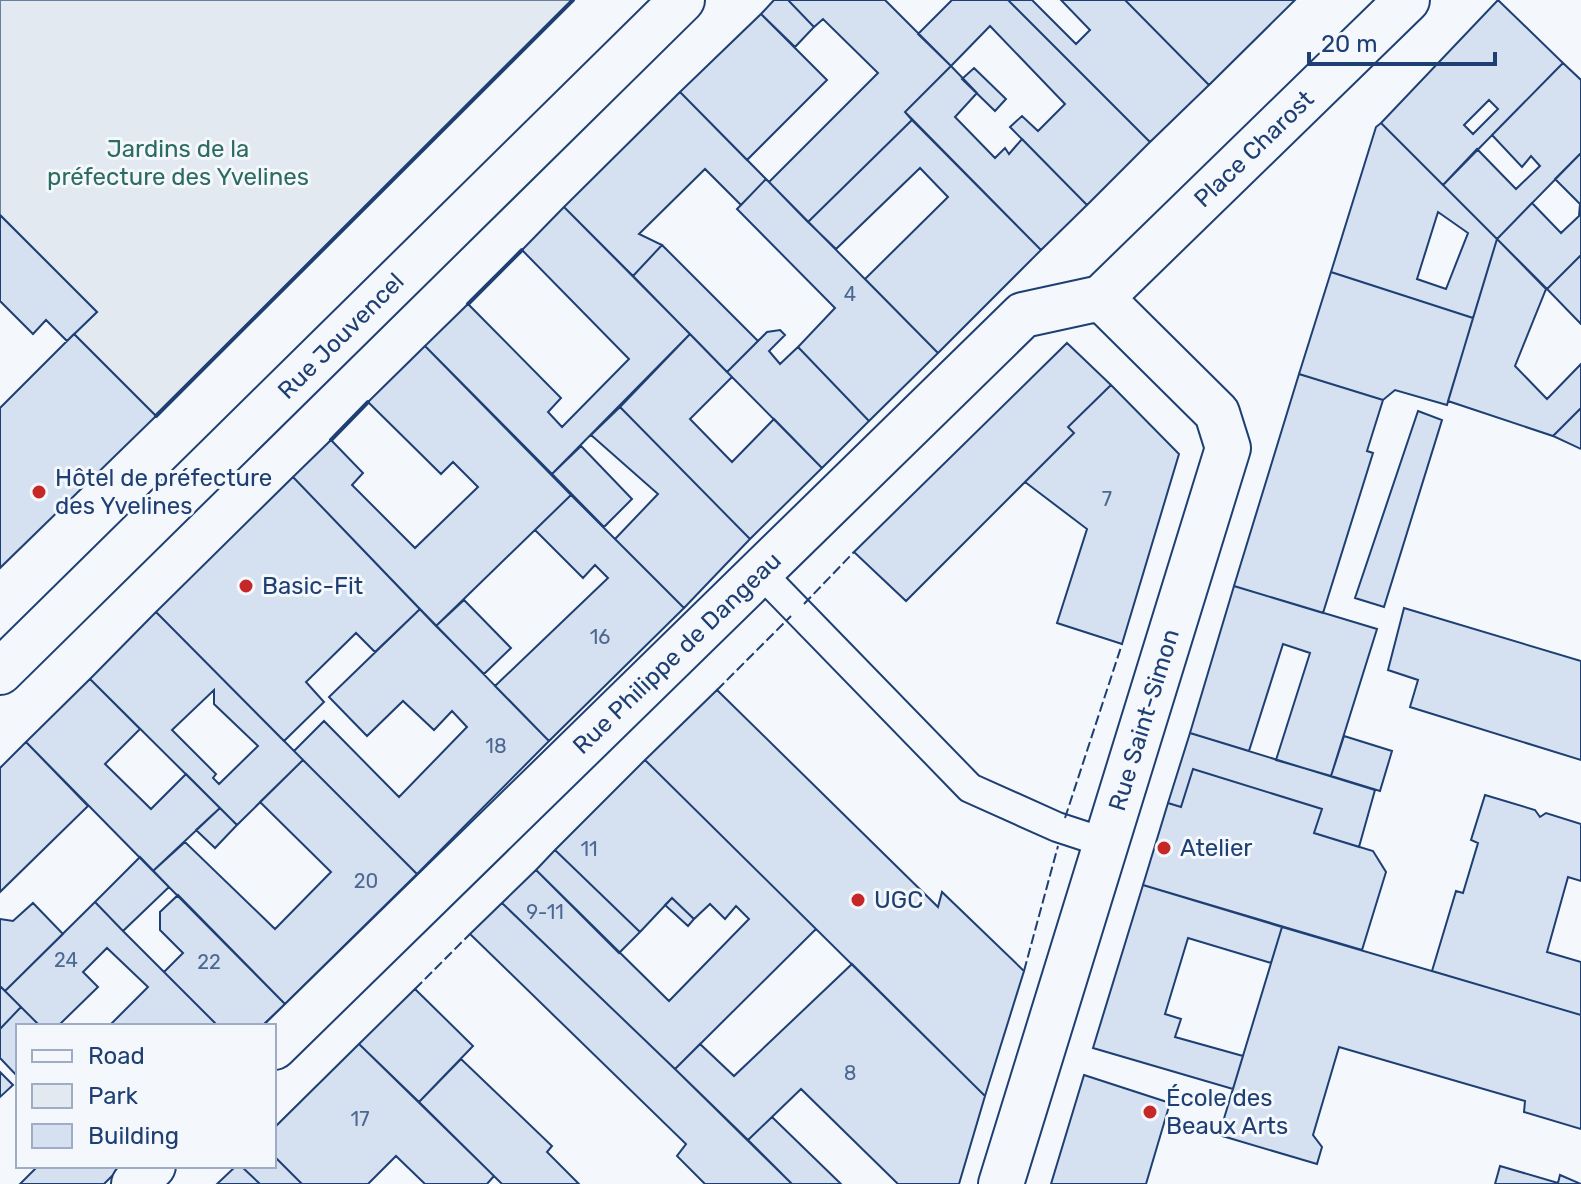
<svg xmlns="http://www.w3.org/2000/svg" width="1581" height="1184" font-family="Rubik,sans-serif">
<rect width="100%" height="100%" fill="#f4f7fb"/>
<path fill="#e3e9f0" stroke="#687fa3" stroke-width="2" d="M0,0H573L156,416L74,334L97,312L0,215Z"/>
<path fill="#d5e0f0" stroke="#1d3f73" stroke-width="2" fill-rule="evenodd" d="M774,0H788L814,27L795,47L761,14Z
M788,0H885L951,66L905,112L912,120L808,222L769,182L878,73L823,19L814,27Z
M952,0H1008L1150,142L1087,205L1010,127L1022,116L1038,131L1065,104L990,26L951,66L918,34Z
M1008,0H1032L1076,44L1090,30L1061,0H1125L1209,85L1150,142Z
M1125,0H1295L1209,85Z
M1498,0L1563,63L1443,185L1381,123ZM1489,100L1498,109L1473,134L1464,125Z
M761,14L827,80L747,160L680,92Z
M1563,63L1581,80V153L1497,239L1443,185L1477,149L1516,189L1540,166L1531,156L1522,167L1492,135Z
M951,66L977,93L955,117L995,158L1005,148L1009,154L1022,139L1087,205L1041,250L905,112Z
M974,68L1006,99L995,111L962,79Z
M680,92L766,179L741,205L705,169L639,234L662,245L633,276L564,207Z
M912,120L1041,250L938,353L865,279L948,197L920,168L836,249L808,222Z
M1381,123L1497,239L1473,318L1331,272L1376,127ZM1438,212L1468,233L1446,289L1417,279Z
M1581,153V255L1547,289L1497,239L1532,203L1561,233L1579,216L1580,204L1555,179Z
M766,179L938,353L869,421L798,347L835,308L737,209Z
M564,207L690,334L552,474L425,346L468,304L561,398L548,412L562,427L629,359L522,250Z
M0,215L97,312L67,341L46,320L33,334L0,301Z
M1497,239L1546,289L1515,366L1547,399L1581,364V408L1553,436L1448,401Z
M662,245L758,341L727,372L633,276Z
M1581,255V324L1547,289Z
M1331,272L1473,318L1447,405L1395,390L1383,400L1299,374Z
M780,330L785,335L769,351L780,364L798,347L869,421L822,468L727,372L767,332Z
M74,334L156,416L0,568V408Z
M690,334L732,377L690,419L732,462L774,419L822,468L750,539L620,407Z
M1067,343L1111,385L1068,427L1074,433L906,601L854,552Z
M425,346L571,495L436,626L293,477L331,440L363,473L352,485L415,548L478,487L453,462L441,474L368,402Z
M1299,374L1383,400L1367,451L1373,453L1323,613L1234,586Z
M1111,385L1179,454L1122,644L1057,623L1087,529L1025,482L1074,433L1068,427Z
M620,407L750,539L684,608L615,539L658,494L591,435Z
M1581,408V449L1553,436Z
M1418,411L1442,420L1384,607L1355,598Z
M581,446L632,499L604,527L552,474Z
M293,477L420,609L375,652L356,633L306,682L324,702L284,741L156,612Z
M571,495L684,608L549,741L495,686L608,578L595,565L583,578L535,530Z
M1234,586L1377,629L1331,776L1276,760L1310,653L1283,644L1249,751L1190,733Z
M464,600L511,648L484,674L436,626Z
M1404,608L1581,661V760L1410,707L1418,680L1388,670Z
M420,609L549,741L417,874L294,751L324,721L399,797L467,727L452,711L434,730L403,701L367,736L329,697Z
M156,612L303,760L237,825L90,679ZM214,690V704L258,746L219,784L213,778L216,774L172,730Z
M90,679L140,729L105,764L151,809L186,774L220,808L153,871L26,742Z
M717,690L938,907L942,892L1024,971L985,1096L645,760Z
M1190,733L1375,790L1359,847L1314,833L1322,809L1193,769L1181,807L1168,803Z
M1344,736L1392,751L1380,791L1331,776Z
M26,742L88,806L0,892V768Z
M303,760L417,874L285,1004L153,871L185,842L275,929L331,872L260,802Z
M645,760L816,929L675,1069L502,903L536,870L669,1001L749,919L736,906L725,919L710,904L694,919L672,898L640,932L555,850Z
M1193,769L1322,809L1314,833L1373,851L1386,872L1362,950L1143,885L1168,803L1181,807Z
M1485,795L1535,810L1540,817L1546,813L1581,824V881L1568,877L1547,952L1581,962V1015L1432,971L1456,891L1463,893L1478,843L1471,840Z
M220,808L237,825L215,848L196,830Z
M555,850L640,932L619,953L536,870Z
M140,857L169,887L123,931L95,902Z
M1143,885L1282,927L1271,963L1188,938L1165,1014L1181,1019L1175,1037L1243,1056L1233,1089L1093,1048Z
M178,895L285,1004L262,1026H218L164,972L183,953L160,930V912Z
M672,898L694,919L688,926L665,905Z
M95,902L123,931L218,1026H109L148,987L107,948L83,972L98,987L58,1026H40L5,991Z
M33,903L63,934L5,991L0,986V919L13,921Z
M502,903L675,1069L792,1184H705L677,1156L686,1144L470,934Z
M1282,927L1581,1015V1129L1524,1112L1525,1101L1339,1047L1313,1135L1322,1147L1317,1164L1219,1135Z
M852,964L985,1096L959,1184H898L801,1089L748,1140L675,1069L700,1044L734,1076Z
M0,986L21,1007L0,1029Z
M415,989L473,1046L419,1102L359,1044Z
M21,1007L40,1026H18V1077L0,1058V1029Z
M359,1044L494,1176L487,1184H425L396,1156L368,1184H302L274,1156V1128Z
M461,1059L552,1146L547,1152L579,1184H502L419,1102Z
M0,1072L13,1085L0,1097Z
M1084,1075L1170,1103L1146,1184H1051Z
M772,1117L841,1184H792L748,1140Z
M274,1156L302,1184H260L241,1166H274Z
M38,1166H122L104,1184H20Z
M236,1166H241L260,1184H217Z
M1500,1166L1558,1183L1560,1175L1581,1184H1495Z"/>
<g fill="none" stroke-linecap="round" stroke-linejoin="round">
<g stroke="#1d3f73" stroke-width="32">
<path id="lane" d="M760,572L970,788L1057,827L1106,843"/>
</g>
<g stroke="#1d3f73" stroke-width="48">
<path id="street" d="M1101,298L1407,0
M0,672L682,0
M274,1047L1023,315L1101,298
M134,1184L153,1166
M1001,1184L1228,448L1217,413L1101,298"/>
</g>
<use href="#lane" stroke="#f4f7fb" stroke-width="28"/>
<use href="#street" stroke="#f4f7fb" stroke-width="44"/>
<path stroke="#1d3f73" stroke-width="2" stroke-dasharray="10 4" stroke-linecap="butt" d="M804,604L854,552
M717,690L791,616
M1065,818L1122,644
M1024,971L1058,846
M415,989L470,934"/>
<path stroke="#1d3f73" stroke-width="4" d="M468,304L522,250
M156,416L573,0
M331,440L368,402"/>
</g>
<g fill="#c62828" stroke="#f4f7fb" stroke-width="3">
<circle cx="39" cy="492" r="8"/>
<circle cx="246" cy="586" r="8"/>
<circle cx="1164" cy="848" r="8"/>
<circle cx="858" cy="900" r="8"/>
<circle cx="1150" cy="1112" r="8"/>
</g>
<g text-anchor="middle" stroke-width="6" stroke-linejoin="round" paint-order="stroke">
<g font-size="20" fill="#4b6792">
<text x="850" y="301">4</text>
<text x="1107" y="506">7</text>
<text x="600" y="644">16</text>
<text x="496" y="753">18</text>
<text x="589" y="856">11</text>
<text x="366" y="888">20</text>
<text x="545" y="919">9-11</text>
<text x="66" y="967">24</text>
<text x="209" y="969">22</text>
<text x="850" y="1080">8</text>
<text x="360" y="1126">17</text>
</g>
<g font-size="24" fill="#2c6c60" stroke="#f4f7fb">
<text x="178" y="157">Jardins de la<tspan x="178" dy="28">préfecture des Yvelines</tspan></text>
</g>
<g font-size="24" fill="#1d3f73" stroke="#f4f7fb">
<text transform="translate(1254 149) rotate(-44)" y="8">Place Charost</text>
<text transform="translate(341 336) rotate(-45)" y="8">Rue Jouvencel</text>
<text transform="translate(677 653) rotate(-44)" y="8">Rue Philippe de Dangeau</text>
<text transform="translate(1144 720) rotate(-73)" y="8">Rue Saint-Simon</text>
</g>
<g font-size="24" fill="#1d3f73" stroke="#f4f7fb" text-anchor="start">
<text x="55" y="486">Hôtel de préfecture<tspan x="55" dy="28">des Yvelines</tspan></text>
<text x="262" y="594">Basic-Fit</text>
<text x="1180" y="856">Atelier</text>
<text x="874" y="908">UGC</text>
<text x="1166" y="1106">École des<tspan x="1166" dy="28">Beaux Arts</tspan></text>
</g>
</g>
<rect x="16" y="1024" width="260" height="144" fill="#f4f7fb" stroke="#9eadc5" stroke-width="2"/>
<rect x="32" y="1050" width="40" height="12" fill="#f4f7fb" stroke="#9eadc5" stroke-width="2"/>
<text x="88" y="1064" font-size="24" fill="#1d3f73">Road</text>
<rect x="32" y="1084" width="40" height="24" fill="#e3e9f0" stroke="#9eadc5" stroke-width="2"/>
<text x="88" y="1104" font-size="24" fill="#1d3f73">Park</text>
<rect x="32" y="1124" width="40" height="24" fill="#d5e0f0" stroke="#9eadc5" stroke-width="2"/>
<text x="88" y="1144" font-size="24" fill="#1d3f73">Building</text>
<path d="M1309 52v12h186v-12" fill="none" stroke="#1d3f73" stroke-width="4"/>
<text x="1321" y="52" font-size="24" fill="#1d3f73" stroke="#f4f7fb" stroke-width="6" paint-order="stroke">20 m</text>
</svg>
